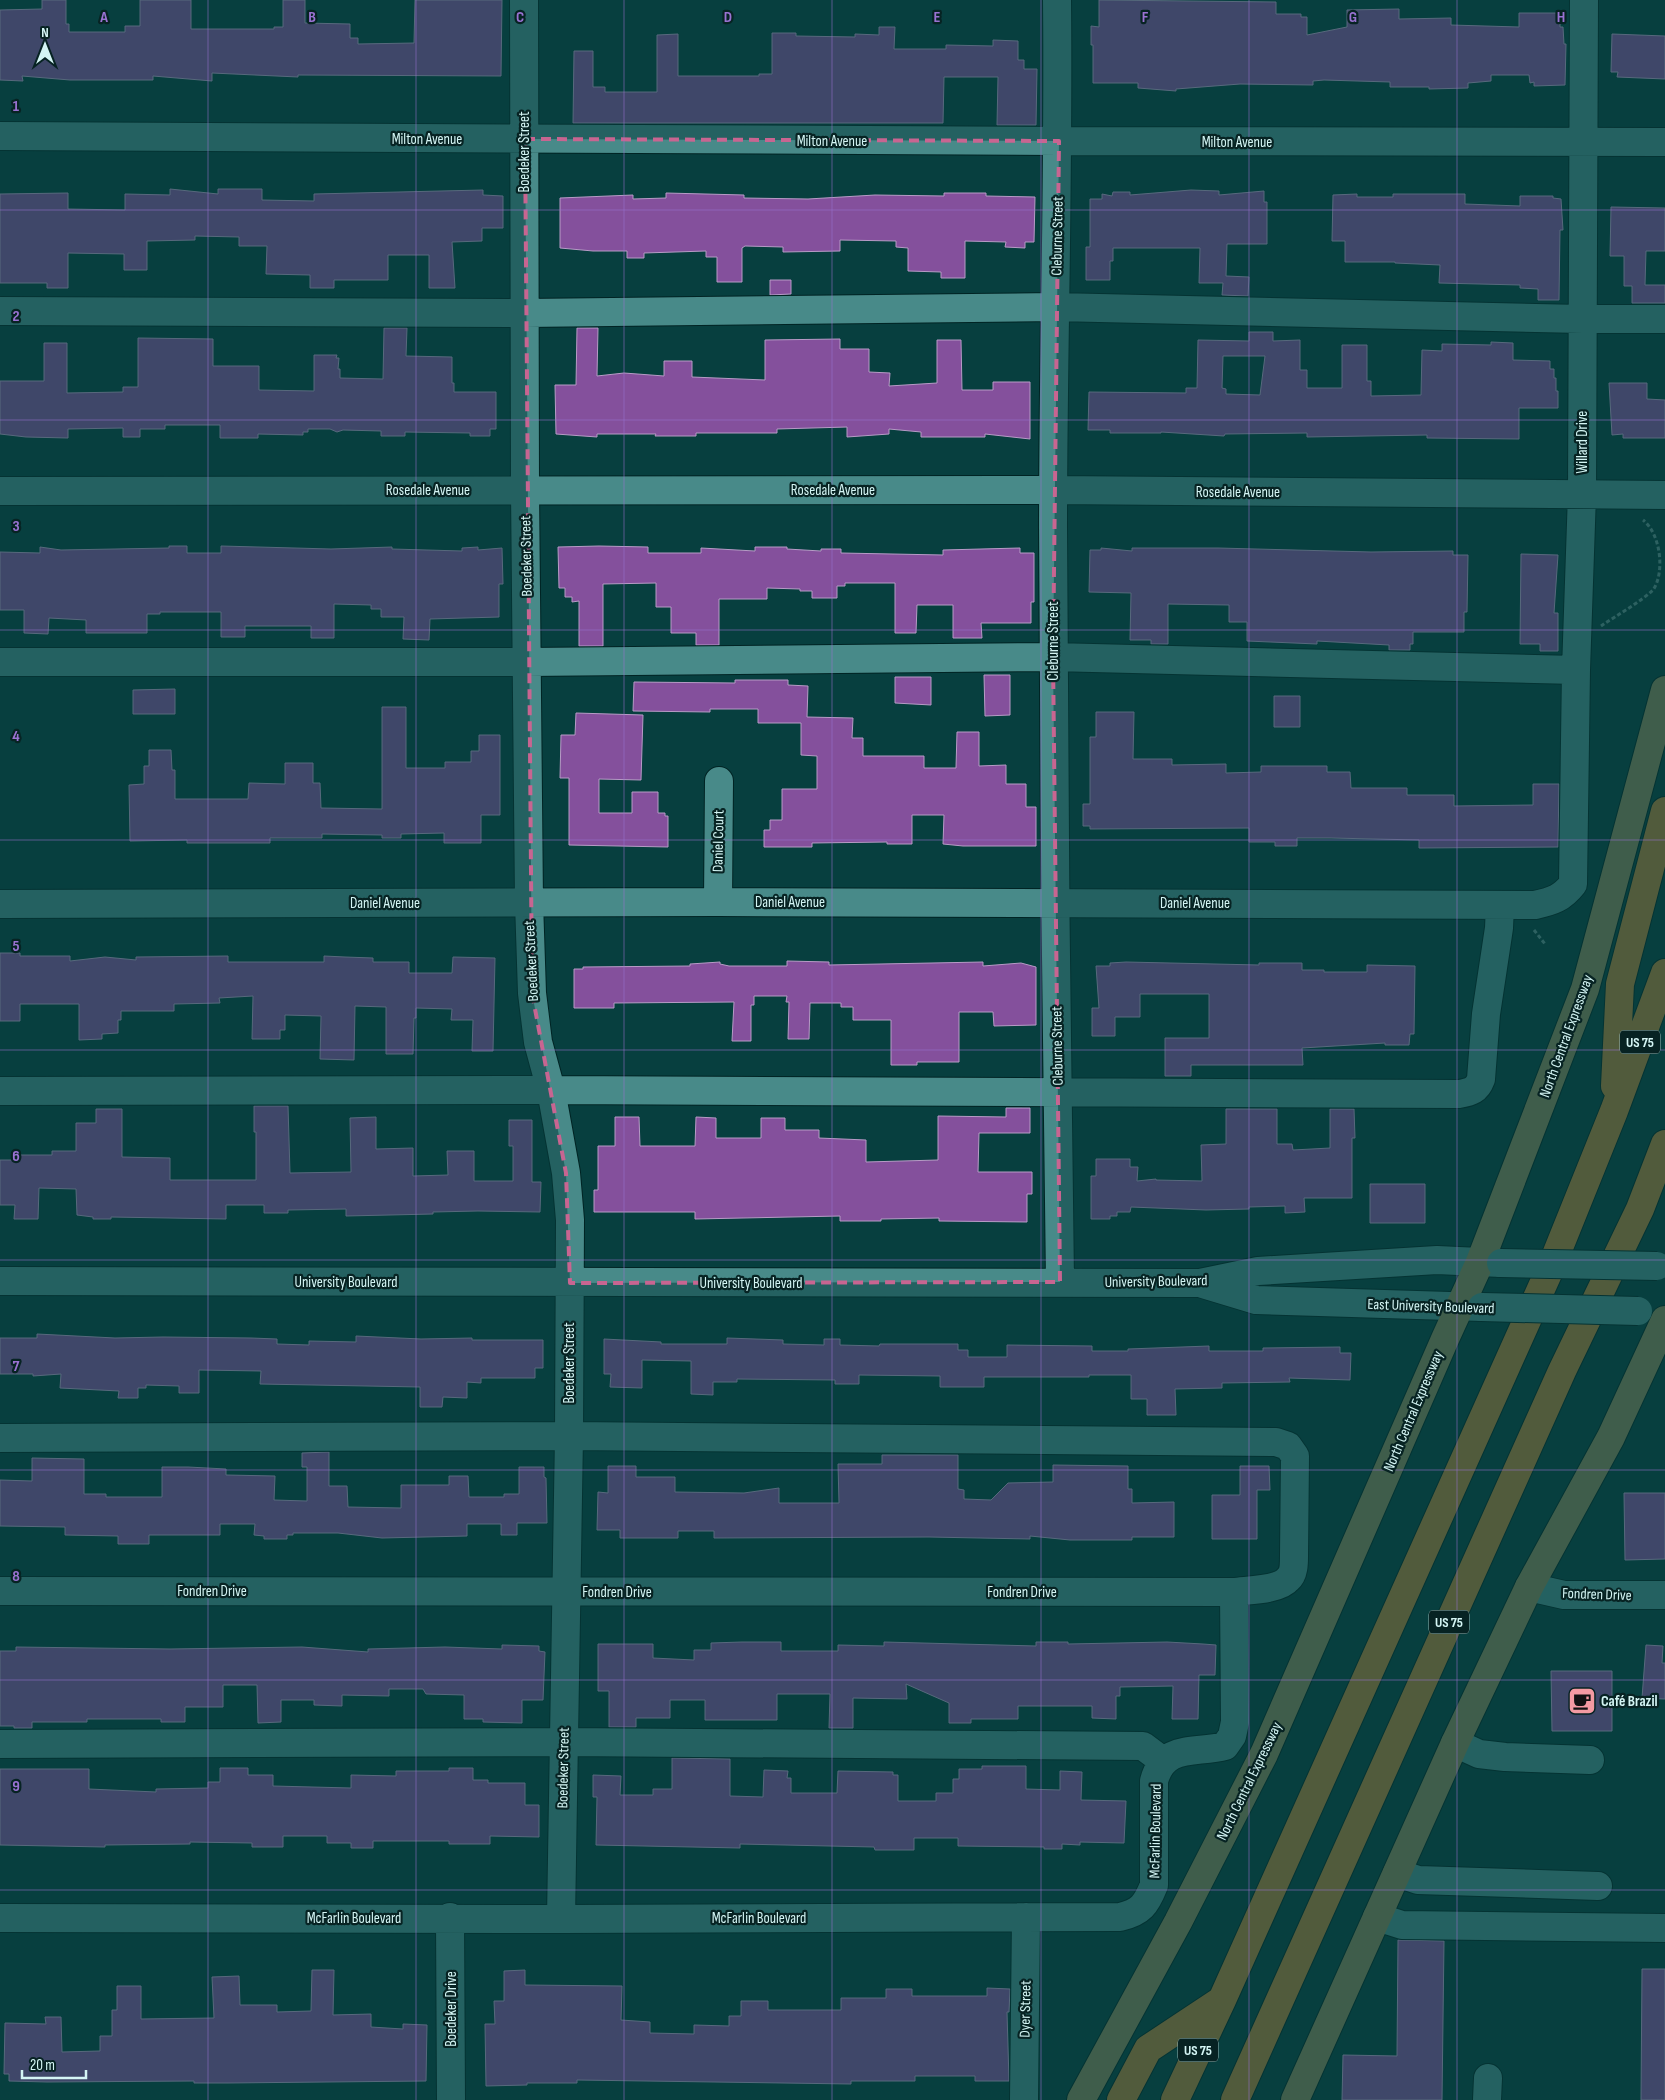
<svg xmlns="http://www.w3.org/2000/svg" width="1665" height="2100" font-family="'Sofia Sans Condensed',sans-serif">
<rect width="100%" height="100%" fill="#073f3f"/>
<path fill="#84509c" stroke="#b79bc6" fill-rule="evenodd" d="M42,0H66V24H69V32H125V26H140V0H191V29H274V27H283V0H305V23L350,24V38H358V44L414,43L415,0H502L501,76L298,75V77L212,73V81L153,76V80H70L22,76L23,81L0,80V10L42,9Z
M1099,0L1276,2V14H1301V17H1307V35L1347,27V10L1399,9V19L1451,18V25L1519,27V13H1560V27H1563L1564,44H1566L1565,85L1534,86V82L1530,83L1529,75H1491V81L1468,83V88L1429,89V87H1390V82L1324,80L1313,81V85L1240,84L1176,89V91L1138,88V83H1093V45H1091V26L1099,27Z
M879,27H895L894,49H946V45L993,46V40L1018,41V60H1024V69H1037L1036,125H997L998,77H944L943,123H573L574,51H593V87H605V92H657V35L678,34V76H759V74H772V33H796V36L855,37V34L879,35Z
M1612,34L1665,36V79L1617,77L1618,72H1611Z
M170,189L218,194V189H262V200L314,201V194L483,190V195L503,196V228H482V241L452,242L455,288H429V255H388V280H334V288H310V275L266,274L267,246H239V237L195,236V240L147,241V270H124V254L68,253V288H47V283H0V194L68,193V209L125,210V194L170,195Z
M1191,190L1219,191V195L1264,191V202H1267V244H1227L1226,276L1249,277L1248,296L1222,295L1223,283H1199L1200,248H1113V261H1110V280H1086V247H1090V199H1102V194L1112,196L1113,192H1130V195Z
M666,193L744,195V198L808,199L875,195L944,196V193H986V196L1035,197L1034,242H1025V248L1005,247L1006,242L965,241V278H941V272L908,271V248L896,247V241L840,240V251L783,252V247L745,246L742,248V282H717V257H706V251L644,253V258H627V251H593L560,248V198L633,195V199L666,198Z
M1357,194V197H1393V194H1465V204L1520,206V196H1553V198L1561,199L1563,230H1560L1559,300H1538V289L1520,288V285L1439,283L1440,265L1395,263V262H1345V241H1332L1333,195Z
M1611,207L1665,208V251H1646L1645,285H1665V303H1632V286H1624V256H1610Z
M770,280H791V294L770,295Z
M384,328H407L406,356L452,357V383H454V392H496V429H490V436H470V433L405,432V436H381V431L343,430L337,432L330,429H308V432H303V435L258,434V438H220V425H165V429H140V437H123V428L68,429V438L26,437L0,434V381H44V343H67V393L123,392V387H138V338L213,339V366H259V390L314,391V355H337L336,358H339L338,369H340V378L383,379Z
M577,328H598L597,376L624,373L664,376V361H692V377L765,380V340L840,339V349H869V372L890,373L889,386L937,383V340H961L962,390H993V382H1030V439L985,434V437H921V432L889,429V434L847,437V427L777,429V433H696V436H655L656,434H597V437L556,434L555,385H576Z
M1249,332H1273V341L1300,340V370H1307V388H1342V345H1367V381H1371V396L1421,395L1422,350L1442,351V344L1491,345V342L1513,343V360L1550,361V369H1554V378H1556V391H1558V408H1519V439L1427,438V435L1307,437V433L1225,434L1224,436L1161,432V433H1110V430H1088L1089,392L1186,393V388H1197L1198,340L1249,341ZM1223,356H1265L1260,395L1226,394V389L1222,388Z
M1609,383H1647V399L1665,400V438H1623V434L1612,435Z
M169,546H187V553H221V546L331,549L392,547V549L462,551V548L478,547V550L502,548L503,584H499V617L430,619L429,640L403,639L404,617H381V609H371V605L334,604V638H311V626H245V637H221V612H160V614H147V633H86V620L49,618L48,634L24,633V610H0V552L40,553V547L61,550L169,548Z
M599,546L648,547V553H701V548L755,551V547H787V549L821,551V549H841V553L943,555V550L1020,548V553H1034V602H1031V623H981L982,638H953V605H917L916,633H895V583H845V586H837V598H812V591H800V589L767,588V599H719V645H696V633H671V607H656V583L603,584V646H579V601L572,602V597H565V588H559L558,547Z
M1101,548L1132,551V548H1218L1371,552L1453,551V555H1468L1467,612H1464V632H1413V644H1410V650H1389V645L1317,641V644L1247,641V622H1229V605L1168,604V644H1151V640H1130L1131,593L1089,592L1090,550H1101Z
M1521,554L1558,555L1554,613H1558V651H1540V644H1520Z
M984,675H1010V715L985,716Z
M895,677H931V705L895,703Z
M735,680H788V685L808,686L807,717L853,718L852,738H863V756H924V768H956L957,732H979V766L1006,765V784H1026V807H1036V846H963L943,844L944,815H912V844H887V842L812,843V847H764V830H770V820H782V789H817V756L801,755V723H758V709H710V712L633,711L634,682L735,683Z
M175,689V714H133V690Z
M1274,696H1300V727H1274Z
M382,707H406V768H445V762H471V751H479V735H500V815H481V843H444V833L401,834V838H382V835L322,834V838H270V843H187V840L130,841L129,785L144,784V766H149V750H171L172,770H175V799H248L249,783L285,784V763H313V783H320L321,808L382,809Z
M1096,712H1134L1133,759H1172V765L1226,764V773L1261,772V766H1327V772H1350L1351,788H1407V795H1454V806L1533,805V784H1559L1558,847L1419,848V840L1331,838H1297V846H1275V842H1249V828L1090,829V826H1083V804H1090V737H1096Z
M576,713L643,715L641,780L599,779V813H632V792H658V813H665V816H668V847L569,845V778H560L561,735H575Z
M0,953H20V956H70V961L105,957L136,960V957L228,956V962H324V956L345,957L373,958V962H409V973H452L453,957L495,958L493,1051H472L473,1020H451L452,1009L416,1008V1018H414L413,1054H386V1007L355,1006L354,1060L320,1059L321,1016L285,1015V1030H280V1039H252L253,996L219,998L220,1003L174,1004V1011H121V1020H118V1033L102,1034V1039L79,1040V1004H20V1021H0Z
M787,961L829,962V965L983,962V966L1021,963L1036,967V1025L994,1026L993,1012H959V1062H917V1065H891V1020H853V1007H841V1003H810L809,1039H788L789,1002H786L787,996H754V1005H751V1041H732L734,1002L614,1003V1008H574V969H583V967L690,966V964L720,962V964L729,966H787Z
M1126,962L1259,965V963H1302V970H1324V972H1367V965L1415,966L1414,1034H1410L1409,1045H1385V1043L1302,1048L1303,1065H1191V1076H1165V1038H1209V994H1140V1017H1115V1036H1092V1008H1099L1096,966H1110V963Z
M254,1106H288L290,1173L351,1172L350,1118L376,1117V1149L413,1148V1176L448,1175L447,1151H474V1181H513V1146H509V1120H532V1182H541L540,1212L478,1211L433,1212V1214L346,1216V1209L288,1210V1213H264V1205H226V1219L111,1217V1219H93V1217L77,1215L76,1189L39,1188L38,1219H14L15,1205H0V1160H17V1155H52V1151H76V1123H96V1109H122V1157L170,1158V1180H256V1132H254Z
M1006,1108H1030V1133H979L978,1172H1032V1194H1027V1222L939,1221V1218L881,1219V1221H840V1216L695,1219V1212H594V1190H598V1146H615V1117H639L640,1146H695L696,1117L716,1118V1138H761V1118H785V1130H819V1138L866,1140V1162L938,1160V1116L1006,1117Z
M1226,1109H1277V1144H1292L1293,1150L1330,1148V1109H1354L1355,1138H1352V1198H1304L1305,1212L1285,1213V1206L1249,1207V1209L1206,1210L1131,1207L1130,1212H1117V1216H1110V1219H1091V1176H1096V1159H1130V1167H1138L1137,1181L1156,1179V1180L1202,1181L1201,1145L1226,1144Z
M1370,1184H1425V1223H1370Z
M37,1334L115,1338L163,1337L251,1338L277,1339V1344L309,1345V1341L356,1342V1336L421,1339L472,1338V1340H543V1368H535V1378H481V1383L467,1382V1398L443,1397L442,1407H420V1387L260,1384L261,1371L199,1370V1393H179V1386L146,1385V1388H138V1398H118L119,1391L60,1388L61,1374L33,1376V1374H0V1338H37Z
M727,1338L783,1340V1344L824,1345V1339H840V1345L879,1346L880,1344H958V1350H968V1357H1007V1345L1092,1346V1351H1128V1349L1209,1346V1351H1263V1348L1340,1347V1353H1351L1350,1380L1289,1378L1290,1382L1222,1383V1388L1175,1389L1176,1415H1147V1399H1131V1375H1089V1377H984V1387H940V1376L859,1375V1384H835V1380L737,1379V1382H713V1395L691,1394V1361L642,1360V1388L610,1387L611,1374H604V1339L661,1342V1344H727Z
M329,1452V1486H347L348,1507L401,1508V1485H449V1476H468L469,1497H504V1494H519V1467H544V1477L546,1478L547,1523H517V1535H501V1524H467V1536L382,1538L338,1533H293V1535H287V1539H264V1536L254,1535L255,1524H220V1535H149V1544H118V1536L65,1535V1527L0,1526V1480L32,1481V1458L84,1459V1494H106V1497H162V1467H188L226,1469V1475L275,1476L274,1500L307,1501V1467H302V1453Z
M882,1455H958V1489L964,1490V1499L991,1500L1008,1483L1053,1482V1465L1128,1466V1489H1132V1503L1174,1502V1537H1132V1540H1070L1030,1536V1539L929,1537L714,1538V1531H678V1538H620V1530H597L598,1492L608,1493V1466H636V1477H675V1492L744,1493L779,1488V1503H839L838,1464H882Z
M1240,1466H1269L1270,1490H1257V1539H1212V1495H1240Z
M1624,1493H1665V1559L1625,1560Z
M742,1642H781V1651H838V1645L884,1646V1642L1036,1646V1642H1068V1644L1167,1642L1203,1644L1216,1645L1215,1675H1199L1198,1719H1172L1173,1686L1120,1687V1696H1116V1719L1092,1718V1706H1018V1719H971V1723H949V1703L906,1684L907,1699L853,1698V1728H829L830,1694H777V1720H705V1700H670V1718H636V1727H609V1691H598V1644H653V1658L694,1660V1650H711V1643Z
M502,1645L539,1646V1651L545,1652L543,1700H522V1723L483,1722V1719H464V1695L426,1694L423,1689H389V1696L342,1695V1706L314,1705V1700H281V1722L258,1723L257,1685H223V1707H185V1722H161V1719H87V1722H32V1728H14V1726H0V1651H16V1647L170,1649L302,1647L368,1652V1649L445,1647L502,1649Z
M1646,1645L1663,1646L1662,1663H1665V1699L1642,1698Z
M1551,1671H1612V1731H1552Z
M672,1758L730,1759V1796L763,1797L764,1770L788,1771L787,1778H791V1793H837L838,1771L893,1772V1775H898V1801H936V1793H953V1779H959V1769H982V1766H1026V1789L1060,1790V1771L1082,1772L1081,1800L1126,1801L1124,1843L1080,1842V1845L1062,1844V1849H1044V1847L958,1846V1838H914V1850H875L874,1847L740,1844V1848L596,1845L597,1797H593V1775L621,1776L620,1795H653V1789H672Z
M220,1768H248V1775H273V1786L351,1788V1775L396,1776V1771H449V1768H473V1780H488V1783H525V1805H539V1837L490,1836V1844H449V1841H373V1848H351V1843H327V1836H283V1847H252V1843L190,1842V1844L105,1845V1847L0,1845V1769H89V1789L156,1792V1789L208,1788V1782H220Z
M1398,1940L1444,1941L1442,2100H1342L1343,2055L1397,2056Z
M1642,1969H1665V2100H1641Z
M312,1970H334L333,2015L371,2014V2027L403,2029V2024L427,2025L426,2081L228,2083H194V2081L47,2082L9,2081V2074H4L5,2023L46,2024L45,2017H61L62,2052L100,2051V2036H112V2010H117V1986H141V2019L214,2018L212,1977L239,1976L240,2005H277V2012L311,2011Z
M525,1970V1985L622,1986L621,2020L650,2022V2033L694,2034V2025L729,2026V2016H741V2001H768V2010H841V1998H886V1989H912V1996H987V1988L1010,1989L1009,2012H1007L1009,2081H975V2076H915V2081H851V2084L577,2080V2083H527V2085L486,2086L485,2024H495L494,2001H504V1971Z"/>
<g fill="none" stroke-linecap="round" stroke-linejoin="round">
<g stroke="#002424" stroke-width="30">
<path id="minor" d="M524,0L525,490L529,902L532,993L538,1042L551,1090L566,1173L570,1220L569,1436L561,1919
M1057,0C1059,176 1053,352 1053,528C1053,779 1057,1031 1060,1282
M0,136L1059,141L1665,142
M0,311L525,313L1056,307L1582,319H1665
M0,491L1053,490L1665,495
M0,662H527L1053,657L1576,670
M718,902L719,781
M0,904L718,902L1535,905C1553,901 1562,898 1573,884L1576,670L1582,494L1584,0
M0,1091L551,1090L1459,1094C1471,1092 1477,1090 1481,1079L1486,1014L1499,928L1500,905
M0,1281L1200,1283L1258,1271L1437,1260L1501,1263
M1203,1284L1256,1300L1482,1307
M0,1438L569,1436L1276,1442L1288,1446L1295,1456L1294,1556C1294,1563 1294,1574 1288,1579C1279,1590 1248,1590 1234,1592L0,1591
M1529,1587L1564,1595H1665
M1455,1743L1479,1754L1505,1757L1590,1760
M0,1744L563,1742L1143,1746L1163,1761
M1397,1873L1418,1880L1598,1886
M450,1917L451,2100
M1377,1917L1402,1925L1665,1928
M0,1918L561,1919L1120,1917C1141,1912 1146,1905 1154,1885V1781C1164,1743 1195,1754 1225,1746L1232,1736L1235,1722L1234,1592
M1024,2100L1026,1917
M1487,2100L1488,2078"/>
</g>
<g stroke="#002424" stroke-width="30">
<path id="major" d="M1081,2100L1178,1922L1264,1754L1445,1339L1480,1262L1585,989L1665,690
M1295,2100L1455,1743L1529,1587L1611,1437L1665,1320"/>
</g>
<g stroke="#002424" stroke-width="30">
<path id="highway" d="M1615,1086L1620,984L1665,811
M1121,2100L1148,2049L1222,2000
M1175,2100L1222,2000L1554,1260L1614,1111L1665,973
M1235,2100L1562,1371L1640,1209L1665,1144"/>
</g>
<path stroke="#5c8a8a" stroke-width="3" stroke-dasharray="4 2.5" stroke-linecap="butt" d="M1601,626C1617,615 1639,603 1653,590C1665,573 1661,534 1643,520
M1534,930L1545,944"/>
<use href="#minor" stroke="#488a89" stroke-width="28"/>
<use href="#major" stroke="#848259" stroke-width="28"/>
<use href="#highway" stroke="#ac7d39" stroke-width="28"/>
<g stroke="#002424" stroke-width="30" stroke-linecap="butt">
<path id="minor-bridge" d="M1501,1263L1657,1266
M1482,1307L1638,1311"/>
</g>
<use href="#minor-bridge" stroke="#488a89" stroke-width="28"/>
</g>
<path d="M0 0H1665V2100H0ZM525,139L1059,141L1053,657L1060,1282L570,1283L566,1173L532,993Z" fill="#073f3f" fill-opacity=".55" fill-rule="evenodd"/>
<path fill="none" stroke="#c86591" stroke-width="4" stroke-dasharray="10 6" stroke-linejoin="round" d="M525,139L1059,141L1053,657L1060,1282L570,1283L566,1173L532,993Z"/>
<path fill="none" stroke="#9a72d2" stroke-width="1" stroke-opacity="0.55" d="M208,0V2100M416,0V2100M624,0V2100M832,0V2100M1041,0V2100M1249,0V2100M1457,0V2100M0,210H1665M0,420H1665M0,630H1665M0,840H1665M0,1050H1665M0,1260H1665M0,1470H1665M0,1680H1665M0,1890H1665"/>
<defs>
<g id="cafe-square" transform="scale(1.4375)"><rect x="-9" y="-9" width="18" height="18" rx="4" fill="#f49aa2" stroke="#072323"/><path d="M-5.5-4.5H6V0H3Q3 3.5 0 3.5H-2.5Q-5.5 3.5-5.5 0ZM3-3.2v2h1.7v-2ZM-6 4.5H4V6H-6Z" fill="#111"/></g>
</defs>
<g fill-rule="evenodd">
<use href="#cafe-square" x="1582" y="1701"/>
</g>
<g text-anchor="middle" stroke-width="4.5" stroke-linejoin="round" paint-order="stroke">
<g fill="#072323" stroke="#96b6b5" stroke-width="1">
<rect x="1620" y="1030.5" width="40" height="23" rx="4"/>
<rect x="1429" y="1610.5" width="40" height="23" rx="4"/>
<rect x="1178" y="2038.5" width="40" height="23" rx="4"/>
</g>
<g font-size="14" font-weight="bold" fill="#d4f5f4">
<text x="1640" y="1047">US 75</text>
<text x="1449" y="1627">US 75</text>
<text x="1198" y="2055">US 75</text>
</g>
<g font-size="15" fill="#d4f5f4" stroke="#072323">
<text x="427" y="144">Milton Avenue</text>
<text x="832" y="146">Milton Avenue</text>
<text x="1237" y="147">Milton Avenue</text>
<text transform="translate(524 152) rotate(-90)" y="5">Boedeker Street</text>
<text transform="translate(1057 236) rotate(-89)" y="5">Cleburne Street</text>
<text transform="translate(1582 442) rotate(-90)" y="5">Willard Drive</text>
<text x="428" y="495">Rosedale Avenue</text>
<text x="833" y="495">Rosedale Avenue</text>
<text x="1238" y="497">Rosedale Avenue</text>
<text transform="translate(526 556) rotate(-91)" y="5">Boedeker Street</text>
<text transform="translate(1053 641) rotate(-90)" y="5">Cleburne Street</text>
<text transform="translate(718 841) rotate(-89)" y="5">Daniel Court</text>
<text x="790" y="907">Daniel Avenue</text>
<text x="385" y="908">Daniel Avenue</text>
<text x="1195" y="908">Daniel Avenue</text>
<text transform="translate(531 961) rotate(-93)" y="5">Boedeker Street</text>
<text transform="translate(1566 1036) rotate(-70)" y="5">North Central Expressway</text>
<text transform="translate(1057 1046) rotate(-91)" y="5">Cleburne Street</text>
<text transform="translate(1156 1281) rotate(-1)" y="5">University Boulevard</text>
<text x="346" y="1287">University Boulevard</text>
<text x="751" y="1288">University Boulevard</text>
<text transform="translate(1431 1306) rotate(2)" y="5">East University Boulevard</text>
<text transform="translate(569 1363) rotate(-90)" y="5">Boedeker Street</text>
<text transform="translate(1413 1411) rotate(-67)" y="5">North Central Expressway</text>
<text x="212" y="1596">Fondren Drive</text>
<text x="617" y="1597">Fondren Drive</text>
<text x="1022" y="1597">Fondren Drive</text>
<text transform="translate(1597 1594) rotate(2)" y="5">Fondren Drive</text>
<text transform="translate(563 1768) rotate(-89)" y="5">Boedeker Street</text>
<text transform="translate(1249 1781) rotate(-64)" y="5">North Central Expressway</text>
<text transform="translate(1155 1831) rotate(-89)" y="5">McFarlin Boulevard</text>
<text x="354" y="1923">McFarlin Boulevard</text>
<text x="759" y="1923">McFarlin Boulevard</text>
<text transform="translate(451 2009) rotate(-90)" y="5">Boedeker Drive</text>
<text transform="translate(1025 2009) rotate(-89)" y="5">Dyer Street</text>
</g>
<g font-size="15" font-weight="bold" fill="#d4f5f4" stroke="#072323" text-anchor="start">
<text x="1601" y="1706">Café Brazil</text>
</g>
</g>
<g font-size="16" text-anchor="middle" font-weight="bold" fill="#9a72d2" stroke="#072323" stroke-width="4.5" stroke-linejoin="round" paint-order="stroke">
<text x="104" y="22">A</text>
<text x="312" y="22">B</text>
<text x="520" y="22">C</text>
<text x="728" y="22">D</text>
<text x="937" y="22">E</text>
<text x="1145" y="22">F</text>
<text x="1353" y="22">G</text>
<text x="1561" y="22">H</text>
<text x="16" y="111">1</text>
<text x="16" y="321">2</text>
<text x="16" y="531">3</text>
<text x="16" y="741">4</text>
<text x="16" y="951">5</text>
<text x="16" y="1161">6</text>
<text x="16" y="1371">7</text>
<text x="16" y="1581">8</text>
<text x="16" y="1791">9</text>
</g>
<g transform="translate(45 45)" stroke="#072323" stroke-width="4" paint-order="stroke">
<path d="M0-4L9 19L0 12L-9 19Z" fill="#d4f5f4"/>
<text y="-8" font-size="14" font-weight="bold" text-anchor="middle" fill="#d4f5f4">N</text>
</g>
<path d="M22 2070v8h64v-8" fill="none" stroke="#d4f5f4" stroke-width="2.5"/>
<text x="30" y="2070" font-size="15" fill="#d4f5f4" stroke="#072323" stroke-width="4" paint-order="stroke">20 m</text>
</svg>
